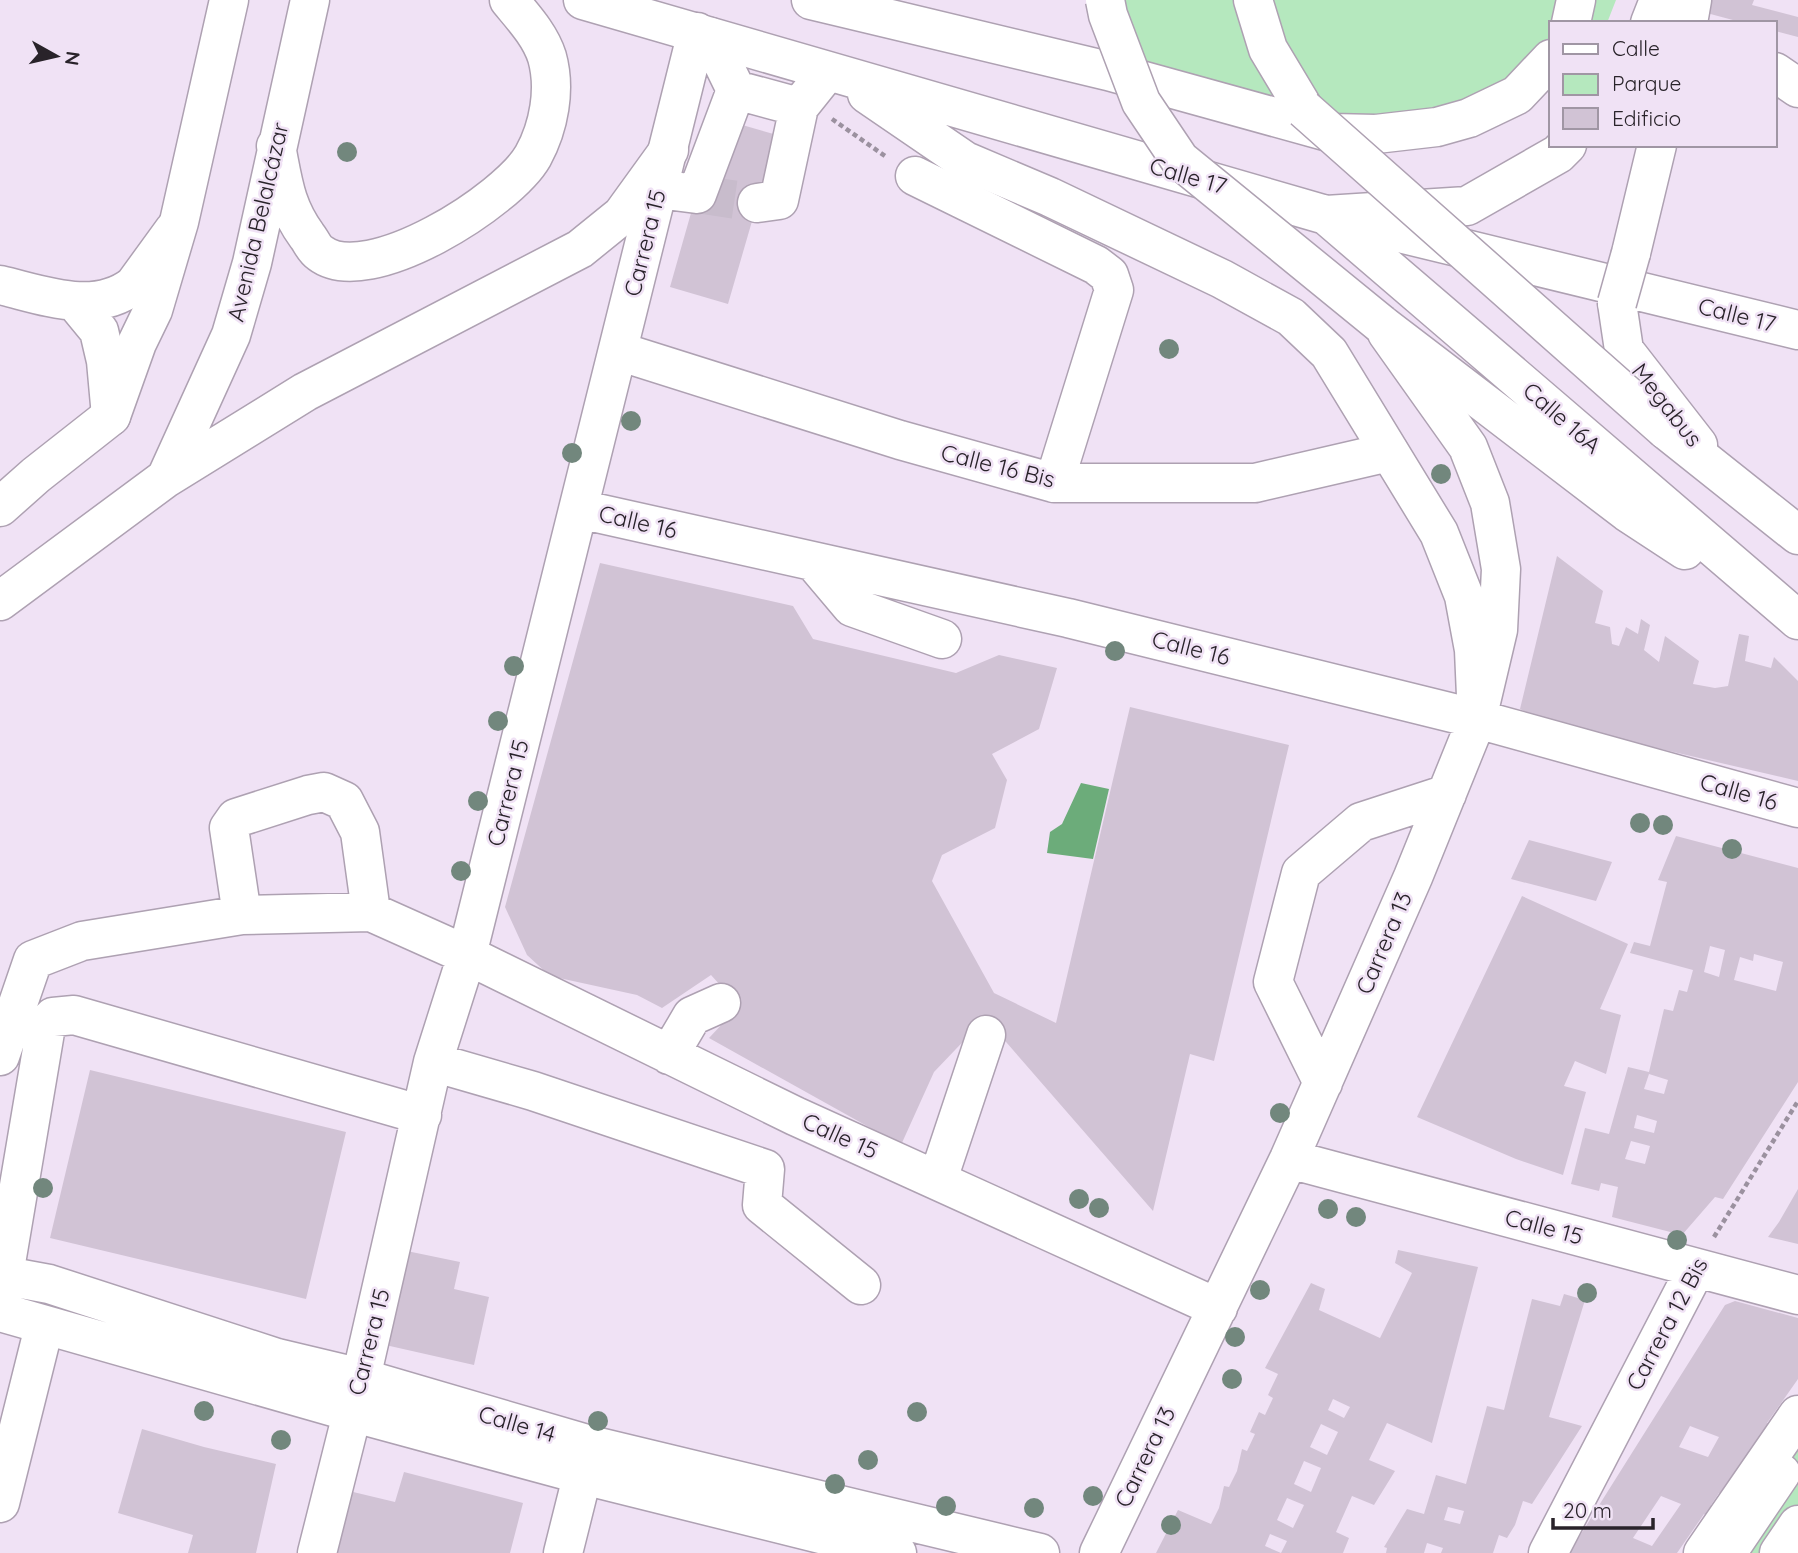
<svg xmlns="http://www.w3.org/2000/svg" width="1798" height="1553" font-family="Quicksand,sans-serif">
<rect width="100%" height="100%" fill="#f0e2f5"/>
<path fill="#b5e8be" d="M1108,0H1616L1607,23H1551V88L1376,132L1132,76Z
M1798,1448V1525L1779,1553H1727Z"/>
<path fill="#6cac7a" d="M1081,783L1109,789L1093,859L1047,853L1050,832L1062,824Z"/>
<path fill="#d1c3d5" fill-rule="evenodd" d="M1706,0H1754L1752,5L1798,17V37L1775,31V23H1744L1703,12Z
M718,118L777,135L728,304L670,287Z
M1557,556L1603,591L1595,623L1610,627L1612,644L1619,646L1626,627L1638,634L1641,619L1650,625L1644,650L1659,662L1665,636L1699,661L1693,684L1715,688L1728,686L1739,634L1749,636L1745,661L1771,668L1774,657L1798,681V781L1545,722L1520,709Z
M600,563L793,606L813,639L956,673L999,655L1057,668L1039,729L992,754L1007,780L995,828L942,855L932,881L994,993L1056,1023L1130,707L1289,745L1214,1061L1190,1054L1153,1211L1000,1035L977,1027L934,1072L901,1145L709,1038L739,1006L711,975L662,1008L637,995L550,976L527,955L505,907Z
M1676,836L1798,868V1082L1723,1199L1715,1197L1682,1235L1612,1217L1618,1187L1601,1183L1599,1191L1571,1184L1585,1128L1609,1134L1628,1067L1649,1072L1664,1009L1673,1011L1679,990L1687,992L1693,970L1630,953L1634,942L1650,946L1667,882L1658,880ZM1710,946L1725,950L1719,977L1704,972ZM1754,954L1783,962L1776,991L1734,980L1740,957L1753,961ZM1649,1074L1668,1080L1664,1094L1644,1089ZM1637,1115L1657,1121L1654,1133L1634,1128ZM1631,1141L1650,1146L1645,1164L1625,1159Z
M1529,840L1612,862L1596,901L1511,879Z
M1522,896L1628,944L1600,1009L1621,1015L1606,1074L1575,1061L1564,1086L1586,1092L1563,1175L1516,1159L1417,1117Z
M90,1070L346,1132L306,1299L50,1238Z
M1798,1189V1244L1768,1237L1779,1222Z
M402,1250L460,1262L454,1289L489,1297L474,1365L381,1344Z
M1398,1250L1478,1267L1432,1443L1387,1423L1369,1460L1395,1471L1374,1505L1352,1496L1336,1532L1349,1538L1343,1553H1156L1178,1510L1211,1524L1219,1508L1224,1486L1229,1487L1237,1471L1242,1449L1247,1451L1255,1434L1250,1432L1259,1412L1265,1415L1273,1398L1268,1395L1278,1374L1265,1368L1311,1283L1325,1289L1319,1310L1380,1338L1412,1273L1395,1263ZM1333,1399L1350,1407L1344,1418L1328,1410ZM1321,1424L1338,1432L1327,1455L1310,1447ZM1304,1461L1321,1468L1311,1492L1294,1484ZM1287,1498L1304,1505L1293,1528L1277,1520ZM1270,1534L1287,1541L1281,1553L1265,1546Z
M1564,1294L1585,1300L1549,1417L1582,1426L1532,1504L1523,1501L1515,1525L1507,1538L1499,1535L1493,1553H1441L1443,1548L1427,1543L1424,1553H1386L1387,1548L1384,1547L1407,1509L1424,1514L1436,1475L1466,1484L1487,1406L1504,1410L1532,1299L1560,1306ZM1448,1507L1464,1511L1460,1524L1444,1520Z
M1735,1301L1798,1318V1379L1767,1423L1772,1424L1724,1494L1719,1493L1711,1505L1715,1507L1709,1518L1704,1514L1677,1553H1569L1725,1305ZM1690,1426L1719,1437L1708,1457L1679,1447ZM1661,1496L1681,1504L1652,1546L1633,1538Z
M142,1429L204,1447L276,1464L256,1553H188L193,1535L118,1513Z
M404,1472L523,1503L510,1553H335L349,1491L395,1502Z"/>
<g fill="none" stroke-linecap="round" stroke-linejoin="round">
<path stroke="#c8bccc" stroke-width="38" stroke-dasharray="38 19" stroke-linecap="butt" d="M697,194L757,203"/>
<g stroke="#aea1b2" stroke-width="41">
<path id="minor" d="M1688,23L1692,0
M710,37L736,90L799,107L827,72
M1775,72L1798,88
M915,176L1096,265L1109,275L1114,290L1054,483
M658,189L697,194L736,90
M757,203L779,200L799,107
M1338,218L1798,330
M1631,253L1657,145
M0,285C43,295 95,316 134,285L174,230
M76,303L99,331L106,361L111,416
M1617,303L1624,350L1698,445
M618,351L900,440L1054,483H1255L1389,452
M579,509L1068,618L1477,719L1798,808
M814,562L852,607L942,639
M242,915L229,828L236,818L308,795L324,792L344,801L360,832L371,912
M669,1055L692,1016L721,1003
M0,1056L33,960L82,941L242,915L371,912L467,955L795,1116L1218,1308
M433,1062L533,1091L765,1169L762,1205L861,1285
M1323,1083L1273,982L1301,873L1361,822L1447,794
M1289,1159L1798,1295
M938,1179L986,1035
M7,1257L46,1026L53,1017L74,1015L422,1115
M0,1503L41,1339
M317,1553L361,1378L433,1062L467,955L697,32
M563,1553L590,1445
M1099,1553L1289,1159L1413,877L1477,719L1498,630L1501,569L1490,503L1468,447L1387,333
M1548,1553L1696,1268
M1727,1553L1781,1473
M1779,1553L1798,1525"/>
</g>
<g stroke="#aea1b2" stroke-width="41">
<path id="major" d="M583,0L1326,215L1467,206L1558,154L1567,145
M811,0L1108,71L1332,133L1376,134L1437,127L1469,118L1517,95L1551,59
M1253,0L1268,49L1304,109
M1571,23L1576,0
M1650,23L1659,0
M867,94L965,161L1050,197L1222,279L1291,317L1329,353L1439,533L1464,596L1474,650L1477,719
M276,146C283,181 285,206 307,236C311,241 314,249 320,253C368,290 508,200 533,156C549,127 556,89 547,57C540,35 523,17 509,0
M1326,215L1798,620
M1381,324L1627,512L1685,550
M1666,430L1798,535
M166,478L231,335L252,263L310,0
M0,507L36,475L111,416L137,343L153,310L179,222L229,0
M0,601L166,478L305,392L580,249L622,215L669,150
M0,1275L49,1284L277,1358L361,1378L590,1445L1040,1553
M0,1312L351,1412L583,1475L897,1553
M1703,1553L1798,1415"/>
</g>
<path stroke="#9b919f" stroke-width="4.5" stroke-dasharray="5 3.5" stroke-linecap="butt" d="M832,119L885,156
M1714,1237L1798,1101"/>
<use href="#minor" stroke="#fff" stroke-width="38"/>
<use href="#major" stroke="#fff" stroke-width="38"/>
<g stroke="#aea1b2" stroke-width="41" stroke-linecap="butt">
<path id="minor-bridge" d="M1617,303L1631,253"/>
</g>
<g stroke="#aea1b2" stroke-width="41" stroke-linecap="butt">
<path id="major-bridge" d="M1105,0L1108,15L1141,102L1180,160L1381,324
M1304,109L1666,430"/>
</g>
<use href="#minor-bridge" stroke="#fff" stroke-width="38"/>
<use href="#major-bridge" stroke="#fff" stroke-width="38"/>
</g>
<g fill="#72877d">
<circle cx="347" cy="152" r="10"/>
<circle cx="1169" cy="349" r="10"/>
<circle cx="631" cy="421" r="10"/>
<circle cx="572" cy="453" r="10"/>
<circle cx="1441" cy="474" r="10"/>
<circle cx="1115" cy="651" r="10"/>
<circle cx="514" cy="666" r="10"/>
<circle cx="498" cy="721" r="10"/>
<circle cx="478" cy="801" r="10"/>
<circle cx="1640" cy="823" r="10"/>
<circle cx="1663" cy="825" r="10"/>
<circle cx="1732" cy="849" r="10"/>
<circle cx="461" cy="871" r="10"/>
<circle cx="1280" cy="1113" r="10"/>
<circle cx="43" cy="1188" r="10"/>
<circle cx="1079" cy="1199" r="10"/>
<circle cx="1099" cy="1208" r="10"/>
<circle cx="1328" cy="1209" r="10"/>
<circle cx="1356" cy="1217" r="10"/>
<circle cx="1677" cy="1240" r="10"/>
<circle cx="1260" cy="1290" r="10"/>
<circle cx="1587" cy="1293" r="10"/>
<circle cx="1235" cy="1337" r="10"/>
<circle cx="1232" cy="1379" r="10"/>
<circle cx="204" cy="1411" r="10"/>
<circle cx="917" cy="1412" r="10"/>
<circle cx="598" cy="1421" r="10"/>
<circle cx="281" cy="1440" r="10"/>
<circle cx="868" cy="1460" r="10"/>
<circle cx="835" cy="1484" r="10"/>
<circle cx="1093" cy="1496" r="10"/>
<circle cx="946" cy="1506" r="10"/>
<circle cx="1034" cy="1508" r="10"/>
<circle cx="1171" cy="1525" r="10"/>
</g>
<g text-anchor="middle" stroke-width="5" stroke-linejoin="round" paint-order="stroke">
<g font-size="23" fill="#29232a" stroke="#f0e2f5">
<text transform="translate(1188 176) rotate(16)" y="8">Calle 17</text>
<text transform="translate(258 222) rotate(-77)" y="8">Avenida Belalcázar</text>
<text transform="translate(645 243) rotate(-76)" y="8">Carrera 15</text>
<text transform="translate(1737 315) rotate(14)" y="8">Calle 17</text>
<text transform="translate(1667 405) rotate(52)" y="8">Megabus</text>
<text transform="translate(1562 418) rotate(41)" y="8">Calle 16A</text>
<text transform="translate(998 466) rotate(14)" y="8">Calle 16 Bis</text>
<text transform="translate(638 522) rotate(13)" y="8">Calle 16</text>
<text transform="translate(1191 648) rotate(14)" y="8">Calle 16</text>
<text transform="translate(1739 792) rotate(16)" y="8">Calle 16</text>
<text transform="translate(508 793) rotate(-76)" y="8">Carrera 15</text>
<text transform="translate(1384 943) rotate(-67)" y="8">Carrera 13</text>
<text transform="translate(840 1136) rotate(24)" y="8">Calle 15</text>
<text transform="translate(1544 1227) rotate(15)" y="8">Calle 15</text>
<text transform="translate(1667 1324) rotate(-62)" y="8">Carrera 12 Bis</text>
<text transform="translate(369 1342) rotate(-76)" y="8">Carrera 15</text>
<text transform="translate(517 1424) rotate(16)" y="8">Calle 14</text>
<text transform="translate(1145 1457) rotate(-64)" y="8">Carrera 13</text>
</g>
</g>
<rect x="1549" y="21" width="228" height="126" fill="#f0e2f5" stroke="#a096a4" stroke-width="2"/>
<rect x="1563" y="44" width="35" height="10" fill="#ffffff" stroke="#a096a4" stroke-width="2"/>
<text x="1612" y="56" font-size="21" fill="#29232a">Calle</text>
<rect x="1563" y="74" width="35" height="21" fill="#b5e8be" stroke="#a096a4" stroke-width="2"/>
<text x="1612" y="91" font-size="21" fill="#29232a">Parque</text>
<rect x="1563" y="108" width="35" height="21" fill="#d1c3d5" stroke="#a096a4" stroke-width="2"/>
<text x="1612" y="126" font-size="21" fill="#29232a">Edificio</text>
<g transform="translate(56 56) rotate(98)" stroke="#f0e2f5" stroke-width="5" paint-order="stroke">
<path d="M0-5L12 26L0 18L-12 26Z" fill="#29232a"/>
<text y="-10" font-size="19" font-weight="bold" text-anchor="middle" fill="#29232a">N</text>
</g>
<path d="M1553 1518v10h100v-10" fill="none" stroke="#29232a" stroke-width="3.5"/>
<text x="1563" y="1518" font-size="21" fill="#29232a" stroke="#f0e2f5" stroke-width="5" paint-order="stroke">20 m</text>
</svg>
